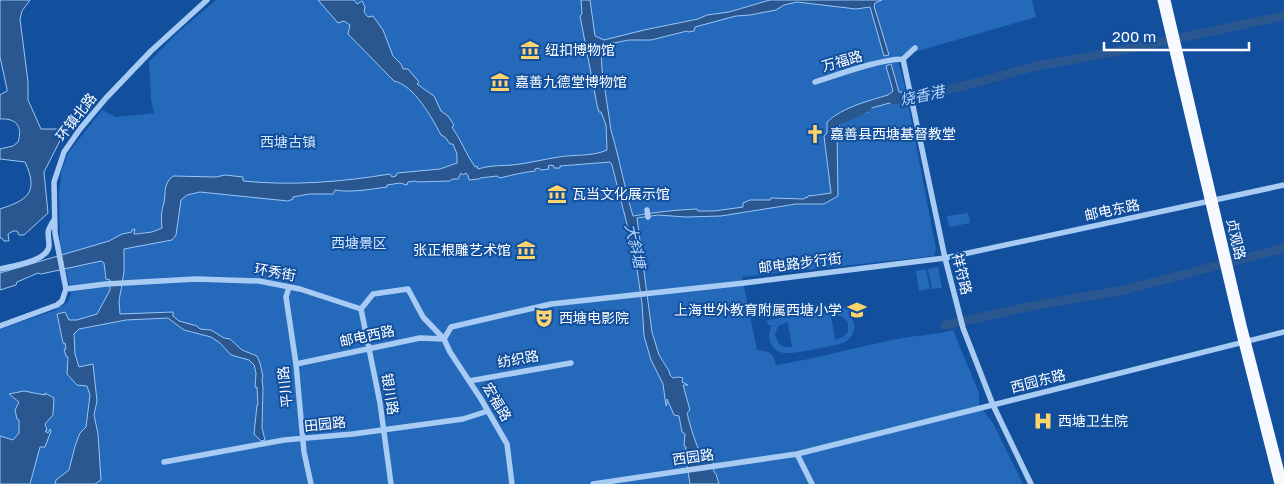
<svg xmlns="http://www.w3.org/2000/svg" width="1284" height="484" font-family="'Golos Text','Noto Sans SC',sans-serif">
<rect width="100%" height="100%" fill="#124f9d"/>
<path fill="#2569bb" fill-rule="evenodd" d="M216,0H1032L1036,17L897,57L905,87L936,249L934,256L742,277L757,350C769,351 774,354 776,365C815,359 853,348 892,340C912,335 933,336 953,330L979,393V405L993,423L1023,484H0V329L53,311L68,302L71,294L60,244L59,193L62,169L68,153L102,110L116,117L154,113L151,99L149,62L175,35Z
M968,213L970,223L949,227L947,216Z
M938,267L942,288L932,289L928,269Z
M926,269L930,289L919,291L916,271Z
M856,305L857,311L848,313C858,323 856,336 843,343C833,346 794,354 784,353C770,351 766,336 772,325H768L767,320ZM831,315L841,316L848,322V332L843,337L835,340ZM788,322L792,347H784L779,344L775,335L778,326Z"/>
<path fill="#2a5790" stroke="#9ac6f7" d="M0,0H30L22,11L20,19L28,82V100L41,129H66L44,172L48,213L24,235H19L17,231H13L8,234L9,241H4L2,238H0V209C28,200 39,192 25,162L0,159V149L13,146L18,142C23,126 16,118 0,119V95L7,91V89L0,57Z
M318,0H354L357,4L362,1L365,7L364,12L368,17L373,16L383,30L393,56L401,64L403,69H408L419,82L417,84L434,96L441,111L448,116L454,125L452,127C461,140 466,154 475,167L477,166L478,169C490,165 503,166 512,165C526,164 544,159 559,157C576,154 591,157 607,150L606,125L601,112H599L597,105L580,16L582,14L581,0H590L595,36L604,40L644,30L698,19L707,15L729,12L770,0H882L875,3L874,6L889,55L884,56L870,7L856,9L797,2L784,5L776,10L750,15L736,16L695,27L694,31L688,32L687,31L651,40H629L598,46L601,49L602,70L611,130C619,157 625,190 633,216C657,212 674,210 697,209L698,211H714L743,207V203L750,200H770L771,198L804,199L806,197L807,198L809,195L810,196L831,193L824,136L827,133V122C843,107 868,101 888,95L893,91L886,66L891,64L899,92H903L904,99L868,109L869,112L859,115L857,111L843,118L837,130L838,196L824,204H796L721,216L686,217L658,215L637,218L652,332L659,355L669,371L670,375L673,378L679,377L683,378L682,382L688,385H683L690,410L687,413C689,421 698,456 706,460C708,461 711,460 713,461L714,472L716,474L719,484H690L685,453L686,447L684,446L685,434L682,432L679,416L674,415L667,399V405L666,406L663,384L651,360L644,336L642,303L635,256L612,165L610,162L560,166V168H554V166L551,165L548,166L549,169L541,170L538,168L535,169V171C525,172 512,175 500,178L497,176L480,178L479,179L469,180L468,176L466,173L463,175L461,173L458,179H452L450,181L417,182L415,181L408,182L407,185L400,183L387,185V187C372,189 350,193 335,190L333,194H309L293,197V199L288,201L200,192L187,195L181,200L176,235L172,240L124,249V272L119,301L120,314L173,312V316L179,321L197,326L200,329L211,330L224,338L230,339L242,350L257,356L260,363L263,377L262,378L263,388L262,428L265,440L261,441L254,434L257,405H258L257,387H255L256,373L254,365L249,360L231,355L220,343L211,337L184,330L168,318L126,320L79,329L74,334L75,354L79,367L93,364L97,401L94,415L98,434L101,480L95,484H55L56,480L69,470L75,446L80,433L86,427L90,395L87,386L77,385L67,374L68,357L66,356L64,349H66L65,343H63L57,314L65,312L69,320H77L97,314L110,290V280L106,279L104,263L101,261L41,274L38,273L17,282L16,285L0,290V273L109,241L122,234L132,232V230L135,229L134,234H136L152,232L162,228C161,216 161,213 164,203C166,192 163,184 173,176L216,177L225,175L243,177V181C292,186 341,182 390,174L392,177L396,176L397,173L440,169L457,163V154L453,144H450L445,137L441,135C432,118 414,85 394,81L348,34L350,25L344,21L338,23Z
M24,391L45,395V393L54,398L53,415L45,424L47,430L45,431L48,433L50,429L51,431L45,447H40L30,484H0V436L13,440L19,433V420L17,419L15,410L19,402L9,394Z"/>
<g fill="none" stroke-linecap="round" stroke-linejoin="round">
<path stroke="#2a5790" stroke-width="9" d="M894,100L948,90L1037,66L1108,53L1284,16
M834,124L835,122L867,108
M945,325L1032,306L1124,290L1284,248"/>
<path stroke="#a8cbf4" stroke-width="5.5" d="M903,59L945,258L963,328L993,405L1031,484
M815,82C840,74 877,60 903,59L915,48
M647,210L648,217
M0,269C12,266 48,261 49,246C49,232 45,234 54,220
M289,287L286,297L296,364L304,452L311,484
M66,289L106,284L196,279L259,281L300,289L361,309L373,294L408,289L423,317L444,339L450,352L481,399L507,444L512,484
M361,309L380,403L391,484
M0,326L57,305L62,301L66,289L55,233L54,182L64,152L80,129L106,98L151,51L207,0
M444,339L451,327L551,304L744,283L945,258L1284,185
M296,364L420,338L444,339
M469,381L571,363
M797,454L812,484
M164,462L284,440L353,434L463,419L488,411
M593,484L797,454L1284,332"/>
<path stroke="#f6f9ff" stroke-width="7" d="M1161,0L1240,334L1278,484
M1167,0L1243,325L1284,484"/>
</g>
<defs>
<g id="museum-bare" transform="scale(1.5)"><path d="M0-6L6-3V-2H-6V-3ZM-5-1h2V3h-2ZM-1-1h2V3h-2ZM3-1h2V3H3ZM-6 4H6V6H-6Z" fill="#ffd46c" stroke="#124f9d" stroke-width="2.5" paint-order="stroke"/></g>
<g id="church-bare" transform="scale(1.5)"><path d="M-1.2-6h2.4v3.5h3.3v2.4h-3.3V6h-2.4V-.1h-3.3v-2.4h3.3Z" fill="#ffd46c" stroke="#124f9d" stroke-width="2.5" paint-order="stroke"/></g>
<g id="school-bare" transform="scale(1.5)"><path d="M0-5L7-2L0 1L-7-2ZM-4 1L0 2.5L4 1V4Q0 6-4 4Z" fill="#ffd46c" stroke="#124f9d" stroke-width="2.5" paint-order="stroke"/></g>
<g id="theatre-bare" transform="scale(1.5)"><path d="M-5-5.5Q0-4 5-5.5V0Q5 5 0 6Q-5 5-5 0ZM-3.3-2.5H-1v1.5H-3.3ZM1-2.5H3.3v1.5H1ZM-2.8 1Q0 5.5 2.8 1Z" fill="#ffd46c" stroke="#124f9d" stroke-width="2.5" paint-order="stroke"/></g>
<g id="hospital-bare" transform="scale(1.5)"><path d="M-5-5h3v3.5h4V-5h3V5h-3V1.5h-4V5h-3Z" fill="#ffd46c" stroke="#124f9d" stroke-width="2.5" paint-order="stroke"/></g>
</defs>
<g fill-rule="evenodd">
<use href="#museum-bare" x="530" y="50"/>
<use href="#museum-bare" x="500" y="82"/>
<use href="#church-bare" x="815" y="134"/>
<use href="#museum-bare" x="557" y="194"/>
<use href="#museum-bare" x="526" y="250"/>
<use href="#school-bare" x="857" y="310"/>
<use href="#theatre-bare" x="544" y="318"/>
<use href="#hospital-bare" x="1043" y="421"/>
</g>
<g text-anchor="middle" stroke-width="4" stroke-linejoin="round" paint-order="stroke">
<g font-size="14" fill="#fff" stroke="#124f9d" text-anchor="start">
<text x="545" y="55">纽扣博物馆</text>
<text x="515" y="87">嘉善九德堂博物馆</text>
<text x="830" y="139">嘉善县西塘基督教堂</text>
<text x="572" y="199">瓦当文化展示馆</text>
<text x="511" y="255" text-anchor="end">张正根雕艺术馆</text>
<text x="842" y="315" text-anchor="end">上海世外教育附属西塘小学</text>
<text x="559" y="323">西塘电影院</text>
<text x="1058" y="426">西塘卫生院</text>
</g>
<g font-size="14" fill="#fff" stroke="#124f9d">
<text transform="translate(842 61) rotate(-16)" y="5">万福路</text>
<text transform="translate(76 117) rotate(-52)" y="5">环镇北路</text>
<text transform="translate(1112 210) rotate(-12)" y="5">邮电东路</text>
<text transform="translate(1236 239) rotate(77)" y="5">贞观路</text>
<text transform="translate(800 263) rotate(-7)" y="5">邮电路步行街</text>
<text transform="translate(275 272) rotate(10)" y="5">环秀街</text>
<text transform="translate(962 274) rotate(76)" y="5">祥符路</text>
<text transform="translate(367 336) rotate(-12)" y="5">邮电西路</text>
<text transform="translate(518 359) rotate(-10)" y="5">纺织路</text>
<text transform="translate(1038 381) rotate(-14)" y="5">西园东路</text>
<text transform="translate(285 387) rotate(-96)" y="5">平川路</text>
<text transform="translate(390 394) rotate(81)" y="5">银川路</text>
<text transform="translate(497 402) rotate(59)" y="5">宏福路</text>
<text transform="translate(325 424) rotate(-6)" y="5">田园路</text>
<text transform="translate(693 457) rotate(-8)" y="5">西园路</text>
</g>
<g font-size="14" fill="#d1e5fe" stroke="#124f9d">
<text x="288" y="147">西塘古镇</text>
<text x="359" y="248">西塘景区</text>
</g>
<g font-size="15" font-style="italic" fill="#b5d5fa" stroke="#124f9d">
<text transform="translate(922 96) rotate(-12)" y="5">烧香港</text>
<text transform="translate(635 246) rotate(77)" y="5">大斜塘</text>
</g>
</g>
<path d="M1104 42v8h145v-8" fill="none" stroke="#ffffff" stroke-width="2.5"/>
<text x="1112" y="42" font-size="15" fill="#ffffff" stroke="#124f9d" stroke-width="4" paint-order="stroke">200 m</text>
</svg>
